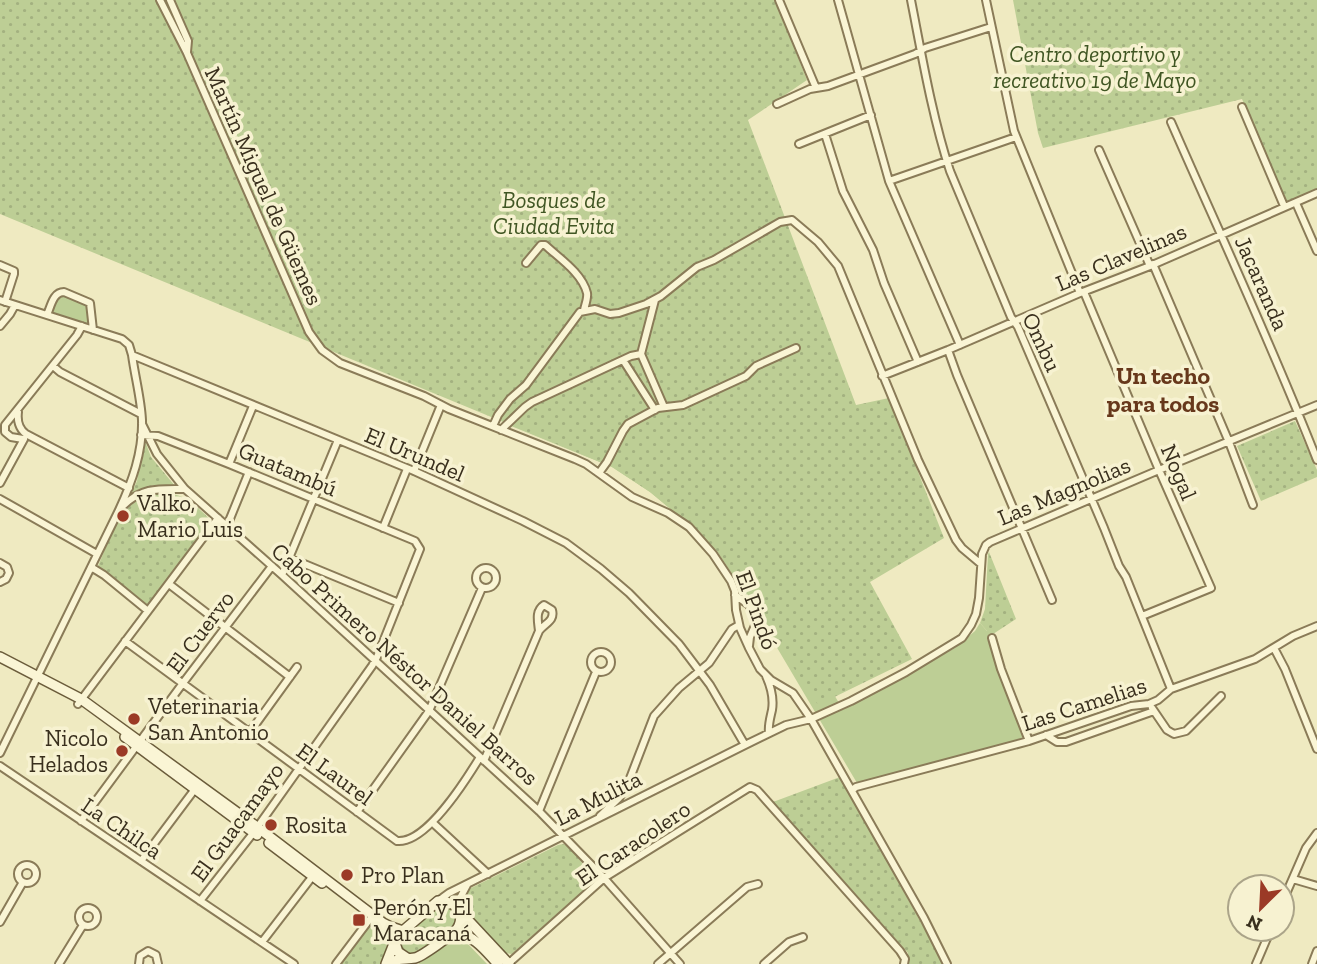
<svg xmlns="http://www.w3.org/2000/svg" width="1317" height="964" font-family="'Zilla Slab',serif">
<defs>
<pattern id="park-dots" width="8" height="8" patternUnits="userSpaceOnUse" patternTransform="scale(1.75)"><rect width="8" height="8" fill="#bdce95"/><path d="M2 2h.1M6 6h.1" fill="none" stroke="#a3b180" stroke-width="1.8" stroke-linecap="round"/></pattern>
</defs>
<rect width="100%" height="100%" fill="#efeac1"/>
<path fill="#bdce95" d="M63,295L86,303L89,307V325L51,314L57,297Z
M572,329L803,641L843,710L955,648L975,631L980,623L987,631V638L1023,737L1020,739L860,785L857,783L737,580L717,551L685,521L650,492L612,467L504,423Z
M455,939L467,943L487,964H418Z"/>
<path fill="url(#park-dots)" d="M0,0H775L807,80L748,120L856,405L889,398L944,538L870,582L912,659L818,705L717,551L685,521L650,492L612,467L0,214Z
M1013,0H1317V190L1286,203L1242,99L1043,148L1038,133Z
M1295,421L1317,470V477L1261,501L1237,446Z
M143,441H145L151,457L175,486C156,484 149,484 131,494L137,481Z
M159,493C188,494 191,502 211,520L148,605L98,566C109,542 117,509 143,497C148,495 154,494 159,493Z
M989,552L1016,619L987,638V631L980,623L985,609L988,554Z
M840,777L944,964H908V953L773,802Z
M563,844L568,846L594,877L593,882L512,954L505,953L465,909C461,901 465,895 471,888L558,845Z
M439,906C454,905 463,917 452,930L417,954C408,956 405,953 400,946L403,935Z
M370,926L387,943L386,957L380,964H340Z"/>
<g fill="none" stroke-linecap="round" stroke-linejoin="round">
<g stroke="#8a7b58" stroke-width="10">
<path id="street" d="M160,0L187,53L309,332L322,350L340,363L424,396L449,409L575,459L586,464L632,497L668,513L689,527L713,554L731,581L735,591L736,610L740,628L749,648L760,669L771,680L793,693L811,719L924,918L947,964
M170,0L188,41L187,52
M779,0L816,88
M838,0L889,181L960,345
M911,0C922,56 932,116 950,171L1011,317L1018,327L1104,528L1119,566L1126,577L1171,689
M986,0L1014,131L1080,293
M777,104L810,89L828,86L915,54L925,48L991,27
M1242,107L1284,206
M1171,122C1220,234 1272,345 1317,460
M825,134L843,191L873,250L884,283L918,362
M799,144L871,115
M1099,150L1150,266
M889,181L1016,137
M1296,203L1317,251
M526,263L541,245H545C559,258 582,273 587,293C588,298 585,305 584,310
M1153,264L1229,442L1253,505
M0,265L14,271V274L5,302
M1084,292L1159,470L1211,588L1142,616
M0,300L122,339L129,345L132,355L414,471L523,521L566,543L601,569L629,593L679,644L710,685L745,745
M655,300L641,354L664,407
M47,315C51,306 53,292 64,292L90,303L93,330
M0,326L10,314L15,305
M948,350L957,375L1052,600
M623,360L655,410
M53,366L60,372L141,414
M882,376L948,350L1080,293L1150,266L1317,193
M18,412C17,420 19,429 26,434L129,488
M142,424L157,454L185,489L282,575L539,811L604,878L680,964
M493,426L498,415L510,399L526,385L580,312L595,309L610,314L619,313L646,304L661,296L697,267L714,260L780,222L792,220L818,242L838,266L918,460L956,540L962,548L981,564
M501,430L525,407L532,402L631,356L641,354
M141,435L158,436L229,464L415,541L420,549L377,657L372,666L254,832L200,901
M23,439L11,437L5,432V425L77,335L82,326
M229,464L253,406
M414,471L441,405
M599,473L607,462L623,431L628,424L658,408L683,405L746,376L756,366L796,348
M0,483L24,439
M0,499L97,554
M123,506C142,487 159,489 184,489
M227,526L249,472
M383,528L407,469
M290,558L399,603
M0,563L7,567L9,573L6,579L0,582
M91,567L104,575L148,611
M476 578a10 10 0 1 1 20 0a10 10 0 1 1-20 0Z
M282,575L338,440
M169,584L290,677
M735,595L749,605L757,621L750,637L749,646
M992,638L1001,669L1029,741
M125,641L397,841C426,844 466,780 480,757
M1274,648L1285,669L1317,749
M591 662a10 10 0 1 1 20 0a10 10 0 1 1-20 0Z
M766,676C771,687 774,698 772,710C770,719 768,725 769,733
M78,704L218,518
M1152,708L1167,730L1174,734L1186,731L1221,696
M250,732L297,667
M1046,735L1057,742H1066L1154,711
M0,753L119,510C132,482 143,452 142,420C141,399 135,377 132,355
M484,761L539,631C545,623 555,621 552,610L544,605C535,611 538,621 539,631
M0,766L294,964
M852,790L856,787L1029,741L1131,706L1149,704L1158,700L1171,689L1255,659L1293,636L1317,626
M539,811L596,672
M357,812L429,711L482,588
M600,816L619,798L627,786L654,716L679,688L709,663L732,629L739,625
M81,821L183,683L272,566
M433,823L488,874
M141,861L195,789
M18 874a9 9 0 1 1 18 0a9 9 0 1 1-18 0Z
M1293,879L1317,886
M438,901L449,893L745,745L786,725L811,719L851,701L906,672L962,638L971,625L976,614L979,598L982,554L986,545L990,542L1159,470L1317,405
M1282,903L1306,848L1317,833
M79 917a9 9 0 1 1 18 0a9 9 0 1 1-18 0Z
M458,910L459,900L467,885
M0,922L23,882
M262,942L312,877
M59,964L83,925
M139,964L140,956L148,951L156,955L158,964
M336,964L370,919
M508,964L604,878L750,787L757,790L900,951L905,959L904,964
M658,964L747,887L758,884
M764,964L789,942L803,937
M1256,964L1271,929
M1312,964L1317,951"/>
</g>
<g stroke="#6b5c3b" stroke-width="12">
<path id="secondary" d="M0,657L81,699L257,827L383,923L391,927L403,931
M125,737L257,835
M269,843L322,883
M375,923L395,943L398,952L407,958
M455,932C475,936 485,950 498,964
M386,964L397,936L438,901H445L454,905L509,964
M388,964C399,957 404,960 415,958C421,957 453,934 457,929C461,924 461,919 461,913"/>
</g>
<use href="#street" stroke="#faf5d5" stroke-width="6"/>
<use href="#secondary" stroke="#faf5d5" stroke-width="9"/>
</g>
<g fill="#9b3a26" stroke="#f7f2d1" stroke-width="2.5">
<circle cx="123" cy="516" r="7"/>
<circle cx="134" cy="719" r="7"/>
<circle cx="122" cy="751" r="7"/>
<circle cx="271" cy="825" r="7"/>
<circle cx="347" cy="875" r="7"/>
<rect x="352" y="913" width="14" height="14" rx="3.5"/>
</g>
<g text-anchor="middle" stroke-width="7" stroke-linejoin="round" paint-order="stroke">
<g font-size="23" font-style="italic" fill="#405623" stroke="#f7f2d1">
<text x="1095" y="62">Centro deportivo y<tspan x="1095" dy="26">recreativo 19 de Mayo</tspan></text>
<text x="554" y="208">Bosques de<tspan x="554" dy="26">Ciudad Evita</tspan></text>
</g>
<g font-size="23" fill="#392f1d" stroke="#f7f2d1">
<text transform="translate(264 186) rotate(66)" y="8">Martín Miguel de Güemes</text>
<text transform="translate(1121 257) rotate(-23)" y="8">Las Clavelinas</text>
<text transform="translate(1262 283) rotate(66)" y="8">Jacaranda</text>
<text transform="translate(1042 342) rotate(65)" y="8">Ombu</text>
<text transform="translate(415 454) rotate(23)" y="8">El Urundel</text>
<text transform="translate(288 469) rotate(23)" y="8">Guatambú</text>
<text transform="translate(1179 472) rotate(67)" y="8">Nogal</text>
<text transform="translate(1064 491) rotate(-23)" y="8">Las Magnolias</text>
<text transform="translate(757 610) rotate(70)" y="8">El Pindó</text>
<text transform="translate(200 632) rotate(-53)" y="8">El Cuervo</text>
<text transform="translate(405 664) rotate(42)" y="8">Cabo Primero Néstor Daniel Barros</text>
<text transform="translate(1084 704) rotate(-18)" y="8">Las Camelias</text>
<text transform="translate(335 774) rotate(36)" y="8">El Laurel</text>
<text transform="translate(598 798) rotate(-27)" y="8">La Mulita</text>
<text transform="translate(237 822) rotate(-54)" y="8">El Guacamayo</text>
<text transform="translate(122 828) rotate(34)" y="8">La Chilca</text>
<text transform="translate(633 843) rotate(-34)" y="8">El Caracolero</text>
</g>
<g font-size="23" fill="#392f1d" stroke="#f7f2d1" text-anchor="start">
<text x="137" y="511">Valko,<tspan x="137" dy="26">Mario Luis</tspan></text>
<text x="148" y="714">Veterinaria<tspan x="148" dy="26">San Antonio</tspan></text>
<text x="108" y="746" text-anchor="end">Nicolo<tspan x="108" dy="26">Helados</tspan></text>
<text x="285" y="833">Rosita</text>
<text x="361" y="883">Pro Plan</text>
<text x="373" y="915">Perón y El<tspan x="373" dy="26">Maracaná</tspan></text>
</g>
<g font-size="24" font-weight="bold" fill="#67381b" stroke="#f7f2d1">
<text x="1163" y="384">Un techo<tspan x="1163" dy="28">para todos</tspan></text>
</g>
</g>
<g transform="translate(1261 908) rotate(204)"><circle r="33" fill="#f7f2d1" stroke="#aba489" stroke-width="2"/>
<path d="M0-5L12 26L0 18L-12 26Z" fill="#9b3a26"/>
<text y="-10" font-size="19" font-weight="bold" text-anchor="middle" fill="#392f1d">N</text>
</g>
</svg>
